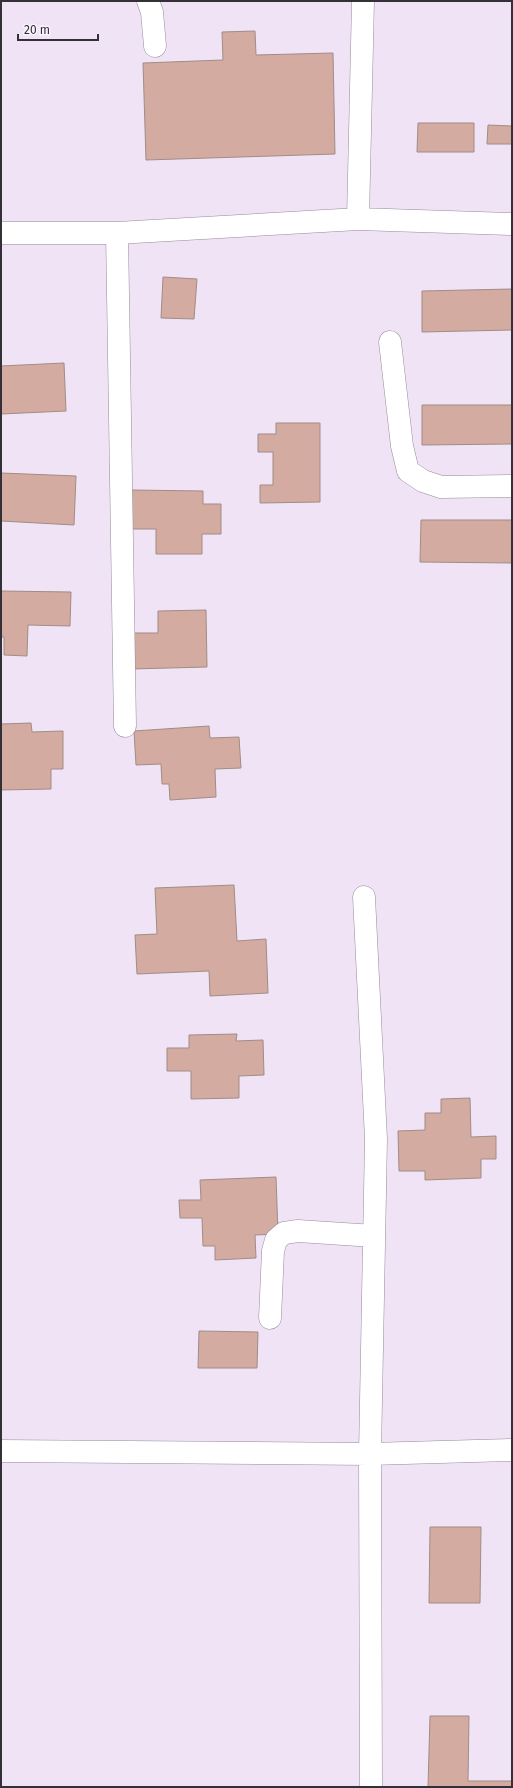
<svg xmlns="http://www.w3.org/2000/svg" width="513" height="1788" font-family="'Fira Sans',sans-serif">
<rect width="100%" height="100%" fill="#efe3f5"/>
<path fill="#d3aba1" stroke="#a18c87" d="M255,31L256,55L333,53L335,154L146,160L143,63L223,60L222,32Z
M418,123H474V152H417Z
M488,125L512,126V144H487Z
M163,277L197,279L194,319L161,318Z
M512,289V330L422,332V291Z
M64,363L66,411L1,414V366Z
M422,405H512V444L422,445Z
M276,423H320V502L260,503V485H273V452H258V434H276Z
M1,473L76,476L74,525L1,521Z
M132,490L203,491V504H221V534H202V554H156V529H132Z
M421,520H512V563L420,562Z
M1,591L71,592L70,626L28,625L27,656L4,655V637H1Z
M206,610L207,667L131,669V633H158V611Z
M31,723L32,732L63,731V769H51V789L1,790V724Z
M209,726L210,738L239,737L241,768L215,769L216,797L170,800L169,784H162L161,764L136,765L134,731Z
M234,885L237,941L266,939L268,993L210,996L209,971L137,974L135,935L157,934L155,888Z
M237,1034L236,1041L263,1040L264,1075L239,1076V1098L191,1099V1071H167V1048H189V1035Z
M470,1098L471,1137L496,1136V1159H481V1178L425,1180V1171H399L398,1131L425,1130V1113H441V1099Z
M276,1177L278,1234L255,1235L256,1258L215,1260V1246H203L202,1218H180L179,1200H201L200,1180Z
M199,1331L258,1332L257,1368H198Z
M430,1527H481L480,1603H429Z
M430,1716H469L468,1781H512V1787H428Z"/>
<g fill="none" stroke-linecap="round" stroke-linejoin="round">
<g stroke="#968c9c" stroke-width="23">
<path id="minor" d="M148,1L152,12L155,46
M358,219L363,1
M1,233H117L358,219L512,224
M117,233L125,726
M390,342L402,446L408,471L423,481L441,487L512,486
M364,897L376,1139L370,1454L371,1787
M270,1318L273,1251L276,1240L284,1233L298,1231L374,1236
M1,1451L370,1454L512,1450"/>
</g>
<use href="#minor" stroke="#fff" stroke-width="22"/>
</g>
<rect width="513" height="1788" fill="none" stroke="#343037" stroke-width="4"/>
<path d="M18 34v6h80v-6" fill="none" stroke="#343037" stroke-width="2"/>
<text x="24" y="34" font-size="12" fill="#343037" stroke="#f9f2fd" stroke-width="3" paint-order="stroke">20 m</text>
</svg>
